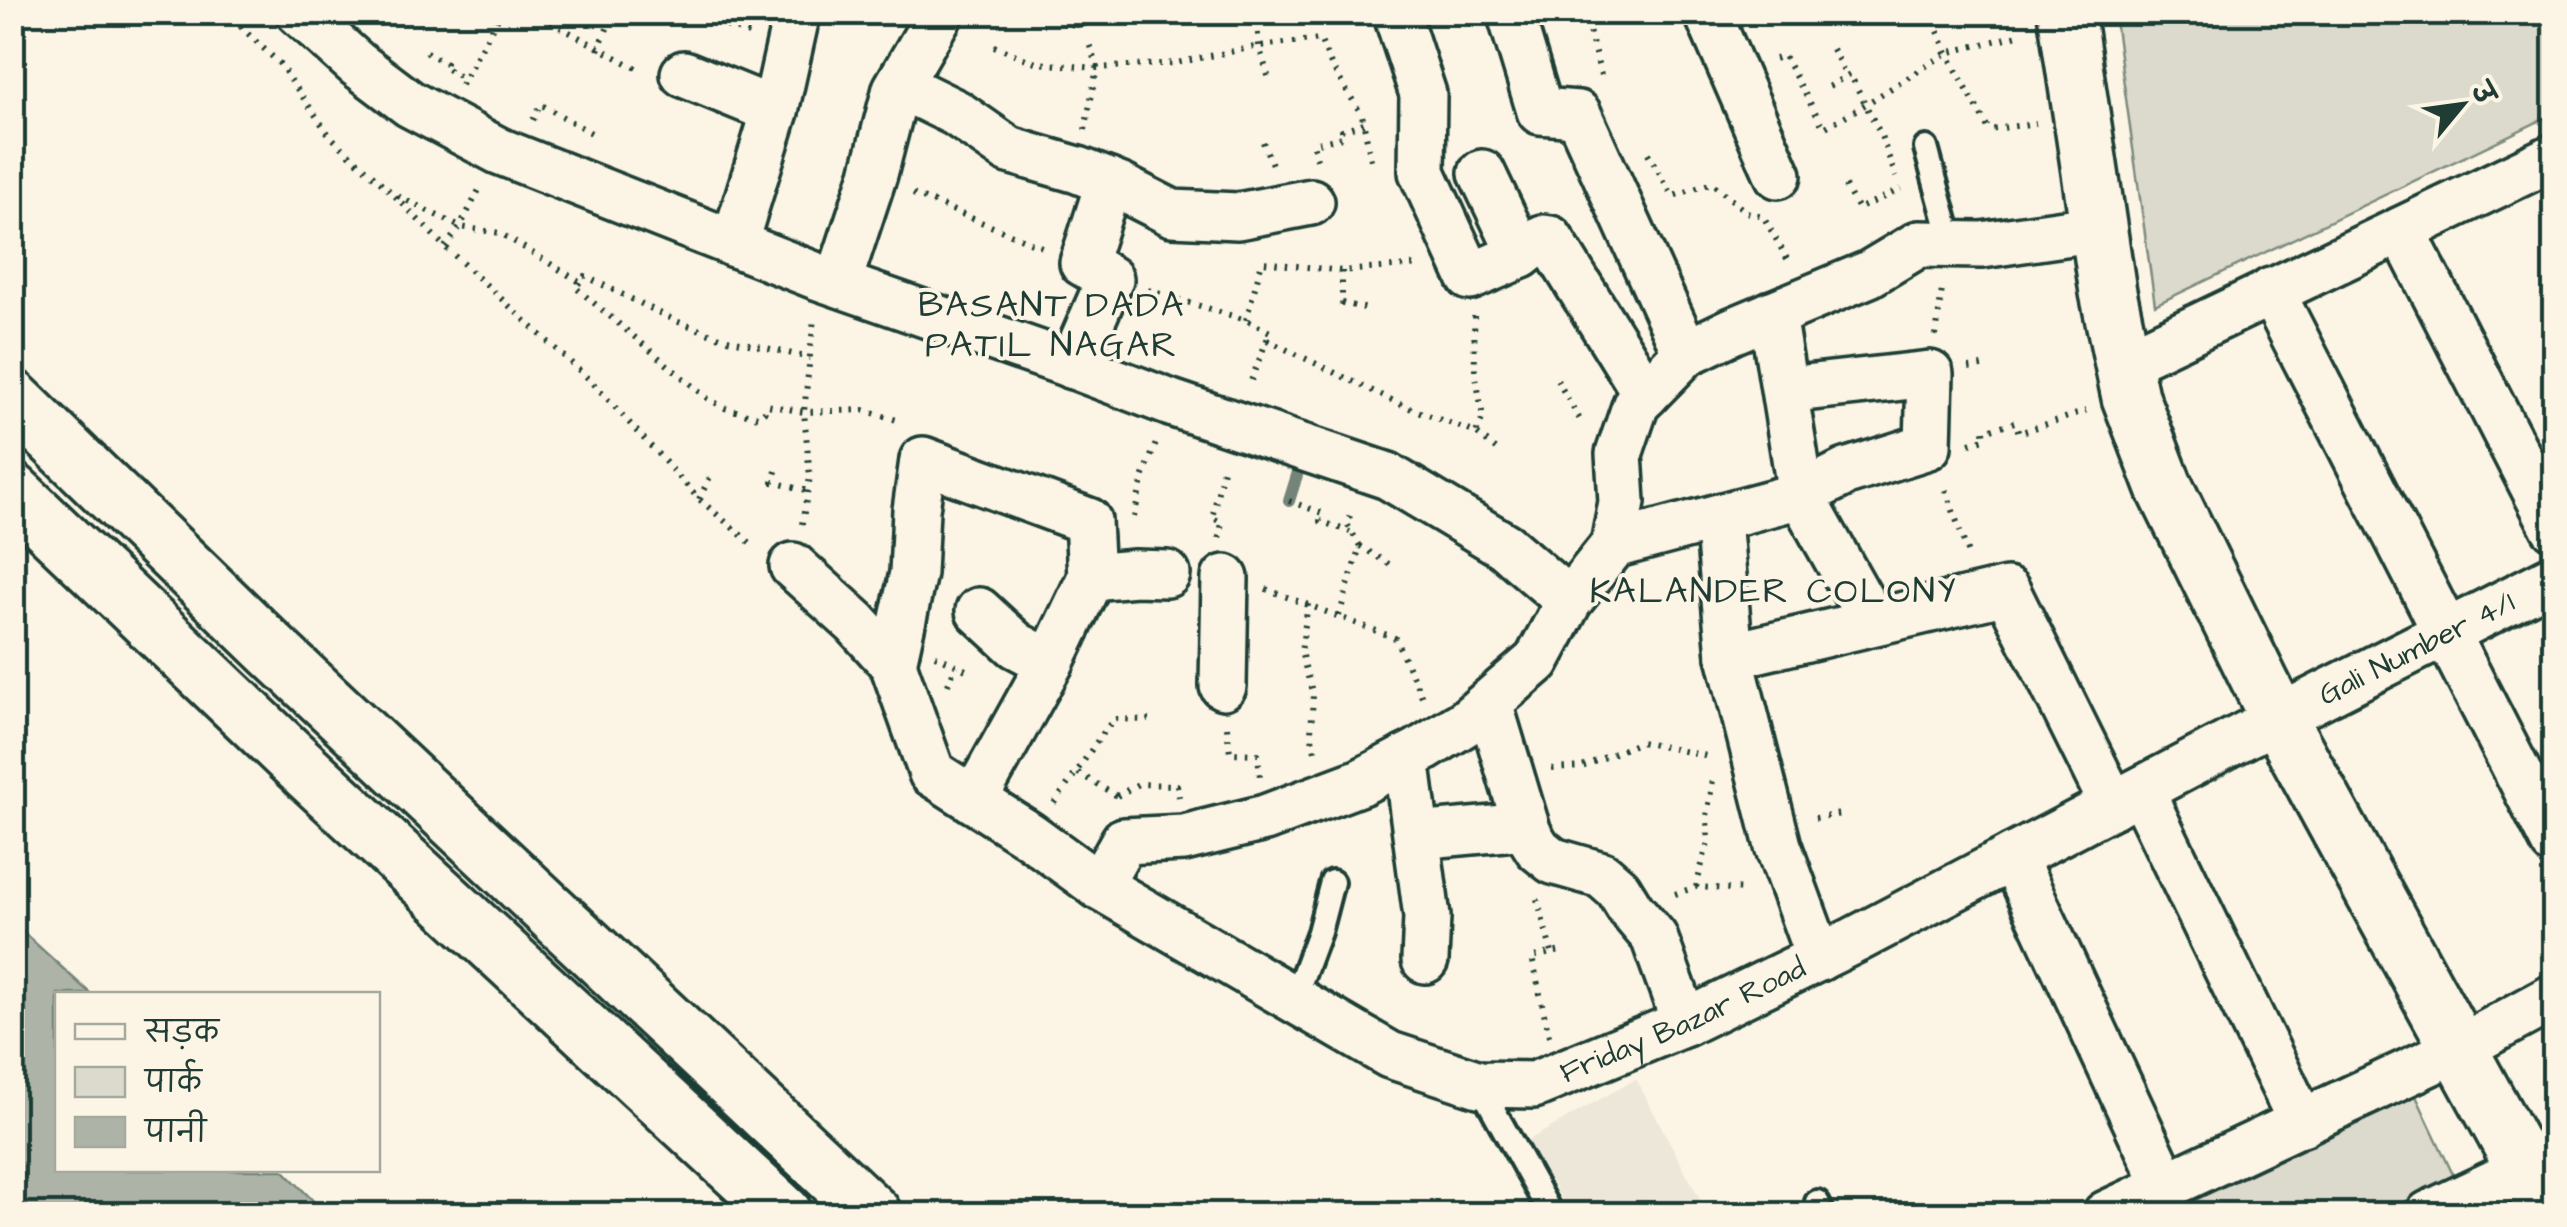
<svg xmlns="http://www.w3.org/2000/svg" width="2567" height="1227" font-family="'Architects Daughter','Playpen Sans Deva',sans-serif">
<rect width="100%" height="100%" fill="#fcf5e5"/>
<filter id="ink" filterUnits="userSpaceOnUse"><feTurbulence type="fractalNoise" baseFrequency=".01" numOctaves="2"/><feDisplacementMap in="SourceGraphic" scale="20" xChannelSelector="R" yChannelSelector="G"/><feConvolveMatrix kernelMatrix="1 2 1 2 8 2 1 2 1" color-interpolation-filters="sRGB"/></filter>
<g filter="url(#ink)">
<path fill="#ece7d8" d="M1636,1079L1708,1214H1571L1527,1141Z"/>
<path fill="#dcdacc" stroke="#7e8c80" stroke-width="2.5" d="M2114,13H2554V114L2155,305Z
M2416,1096L2455,1179L2378,1214H2165Z"/>
<path fill="#aeb3a7" stroke="#758479" stroke-width="2.5" d="M13,923L91,994H58V1170H283L326,1214H13Z"/>
<g fill="none" stroke-linecap="round" stroke-linejoin="round">
<path stroke="#758479" stroke-width="12" d="M1289,501L1303,456"/>
<g stroke="#1f3d34" stroke-width="30">
<path id="service" d="M1076,13L1082,12
M1926,148L1952,243
M1294,999L1319,932L1332,882
M1479,1084L1551,1214
M1817,1202L1823,1214"/>
</g>
<g stroke="#1f3d34" stroke-width="52">
<g id="minor">
<path d="M299,12L357,64L410,104L499,151L819,277L1066,363L1171,403L1388,476L1505,546L1569,601"/>
<path d="M1396,12L1423,94L1422,172L1470,277L1521,255L1543,238L1550,239L1646,394"/>
<path d="M1510,12L1540,111L1578,114L1686,353"/>
<path d="M1707,12L1778,175"/>
<path d="M684,74L775,111"/>
<path d="M899,85L956,113L1009,150L1078,170L1121,187L1172,213L1238,216L1311,202"/>
<path d="M1482,173L1521,255"/>
<path d="M2402,230L2554,527"/>
<path d="M734,244L775,111L797,12"/>
<path d="M838,283L874,174L896,89L941,12"/>
<path d="M2271,291L2554,843"/>
<path d="M1772,314L1801,495L1872,621"/>
<path d="M2123,363L2554,157"/>
<path d="M1072,366L1110,279L1083,263L1109,182"/>
<path d="M1718,519L1730,656L1778,846L1819,958"/>
<path d="M1614,545L1622,502L1619,454L1636,404L1686,353L1732,331L1869,274L1919,244L1982,245L2099,228"/>
<path id="s1" d="M793,566L856,623L893,664L932,773L1029,835L1099,886L1390,1055L1479,1084L1534,1085L1685,1023L1855,940L2278,718L2554,578"/>
<path d="M979,611L1016,645L1050,663"/>
<path d="M1730,656L2007,591L2113,805"/>
<path d="M893,664L913,573L916,510L923,460L1088,521L1091,577"/>
<path d="M1223,686L1225,578"/>
<path d="M1489,703L1528,833L1538,849L1553,861L1602,875L1618,889L1631,910L1654,937L1685,1023"/>
<path d="M1406,758L1427,917L1425,960"/>
<path d="M2141,791L2302,1123"/>
<path d="M974,800L1050,663L1091,577L1135,573L1167,574"/>
<path d="M1417,836L1526,826"/>
<path d="M2013,857L2166,1186"/>
<path d="M1099,886L1124,841L1184,838L1200,834L1265,818L1361,782L1418,752L1465,723L1537,661L1569,601L1614,545L1801,495L1846,472L1928,446L1930,374L1786,390"/>
<path d="M2106,1214L2460,1048L2554,997"/>
<path d="M2429,1214L2554,1155"/>
</g>
</g>
<g stroke="#1f3d34" stroke-width="62">
<path id="tertiary" d="M2066,12L2108,292L2130,397L2164,486L2278,718L2549,1214"/>
</g>
<g stroke="#1f3d34" stroke-width="62">
<path id="secondary" d="M12,398L273,651L873,1214
M12,491L291,757L784,1214"/>
</g>
<path stroke="#1f3d34" stroke-width="6" stroke-dasharray="2.5 8" stroke-linecap="butt" d="M225,12L279,63L330,136L392,193L445,247L592,382L699,499L754,546
M532,12L642,71
M687,12L749,34
M1256,12L1259,46L1270,82
M1584,12L1602,79
M1930,12L1947,53L1989,130L2036,123
M994,46L1036,63L1097,68L1176,63L1259,46L1320,39L1332,67L1362,115L1371,160
M1832,49L1847,76
M598,50L614,12
M426,52L446,63L444,67L459,76
M1775,59L1784,56L1824,128L1866,104L1947,53L2022,34
M461,85L501,12
M1829,86L1850,74L1880,133L1896,177
M533,120L540,104L593,134
M1085,130L1097,68L1088,40
M1263,142L1273,167
M1648,153L1673,196L1712,183L1746,212L1763,216L1790,264
M1317,159L1313,144L1343,137L1342,130L1364,123
M1845,186L1858,209L1901,189
M913,194L1044,248
M398,196L460,227L500,233L580,282L585,276L676,321L723,338L810,358
M445,247L460,227L480,188
M1342,271V303L1368,309
M580,282L575,287L707,398L725,408L758,417L765,411L767,405L804,412L864,410L903,422
M1148,290L1246,320L1270,332L1249,386
M1474,316L1475,371L1483,417L1476,433
M1246,320L1262,262L1342,271L1420,265
M1936,336L1942,289
M1267,340L1404,406L1476,433L1498,451
M1969,368L1988,365
M1557,380L1583,425
M1970,443L1985,439L1984,431L2015,422L2019,433L2086,411
M776,471L773,482L808,491
M1946,490L1969,557
M699,499L710,477
M1289,501L1322,513L1320,521L1350,532
M1134,517L1142,481L1156,443
M802,524L810,477L804,412L814,318
M1219,538L1222,522L1212,518L1224,465
M1360,546L1392,566
M1266,589L1395,638L1424,701
M1308,604L1301,652L1313,695L1311,733L1316,756
M1339,616L1360,546L1347,524L1352,510
M935,655L970,672
M948,685L956,665
M1227,727L1230,753L1258,754L1260,777
M1552,769L1582,767L1640,742L1712,757
M1078,773L1117,796L1118,799
M1117,796L1138,784L1177,785L1179,797
M1054,803C1076,775 1092,746 1114,719L1149,720
M1815,818L1841,814
M1696,887L1708,842L1707,816L1713,780
M1675,894L1696,887L1746,890
M1537,899L1552,953
M1549,1036L1532,957L1566,950"/>
<use href="#service" stroke="#fcf5e5" stroke-width="22"/>
<use href="#minor" stroke="#fcf5e5" stroke-width="45"/>
<use href="#tertiary" stroke="#fcf5e5" stroke-width="55"/>
<use href="#secondary" stroke="#fcf5e5" stroke-width="55"/>
</g>
</g>
<g text-anchor="middle" stroke-width="8" stroke-linejoin="round" paint-order="stroke">
<g font-size="30" fill="#1f3d34" stroke="#fcf5e5">
<text dy="10" stroke="none"><textPath href="#s1" startOffset="1928">Gali Number 4/1</textPath></text>
<text dy="10" stroke="none"><textPath href="#s1" startOffset="1105">Friday Bazar Road</textPath></text>
</g>
<g font-size="35" letter-spacing="2.5" fill="#1f3d34" stroke="#fcf5e5">
<text x="1052" y="316">BASANT DADA<tspan x="1052" dy="40">PATIL NAGAR</tspan></text>
<text x="1774" y="602">KALANDER COLONY</text>
</g>
</g>
<rect width="2567" height="1227" fill="none" stroke="#fcf5e5" stroke-width="50"/>
<rect x="25" y="25" width="2517" height="1177" fill="none" stroke="#1f3d34" stroke-width="4" filter="url(#ink)"/>
<rect x="55" y="992" width="325" height="180" fill="#fcf5e5" stroke="#a4ab9e" stroke-width="2.5"/>
<rect x="75" y="1024" width="50" height="15" fill="#fcf5e5" stroke="#a4ab9e" stroke-width="2.5"/>
<text x="145" y="1042" font-size="30" fill="#1f3d34">सड़क</text>
<rect x="75" y="1067" width="50" height="30" fill="#dcdacc" stroke="#a4ab9e" stroke-width="2.5"/>
<text x="145" y="1092" font-size="30" fill="#1f3d34">पार्क</text>
<rect x="75" y="1117" width="50" height="30" fill="#aeb3a7" stroke="#a4ab9e" stroke-width="2.5"/>
<text x="145" y="1142" font-size="30" fill="#1f3d34">पानी</text>
<g transform="translate(2462 105) rotate(61)" stroke="#fcf5e5" stroke-width="8" paint-order="stroke">
<path d="M0-8L18 38L0 25L-18 38Z" fill="#1f3d34"/>
<text y="-15" font-size="28" font-weight="bold" text-anchor="middle" fill="#1f3d34">उ</text>
</g>
</svg>
